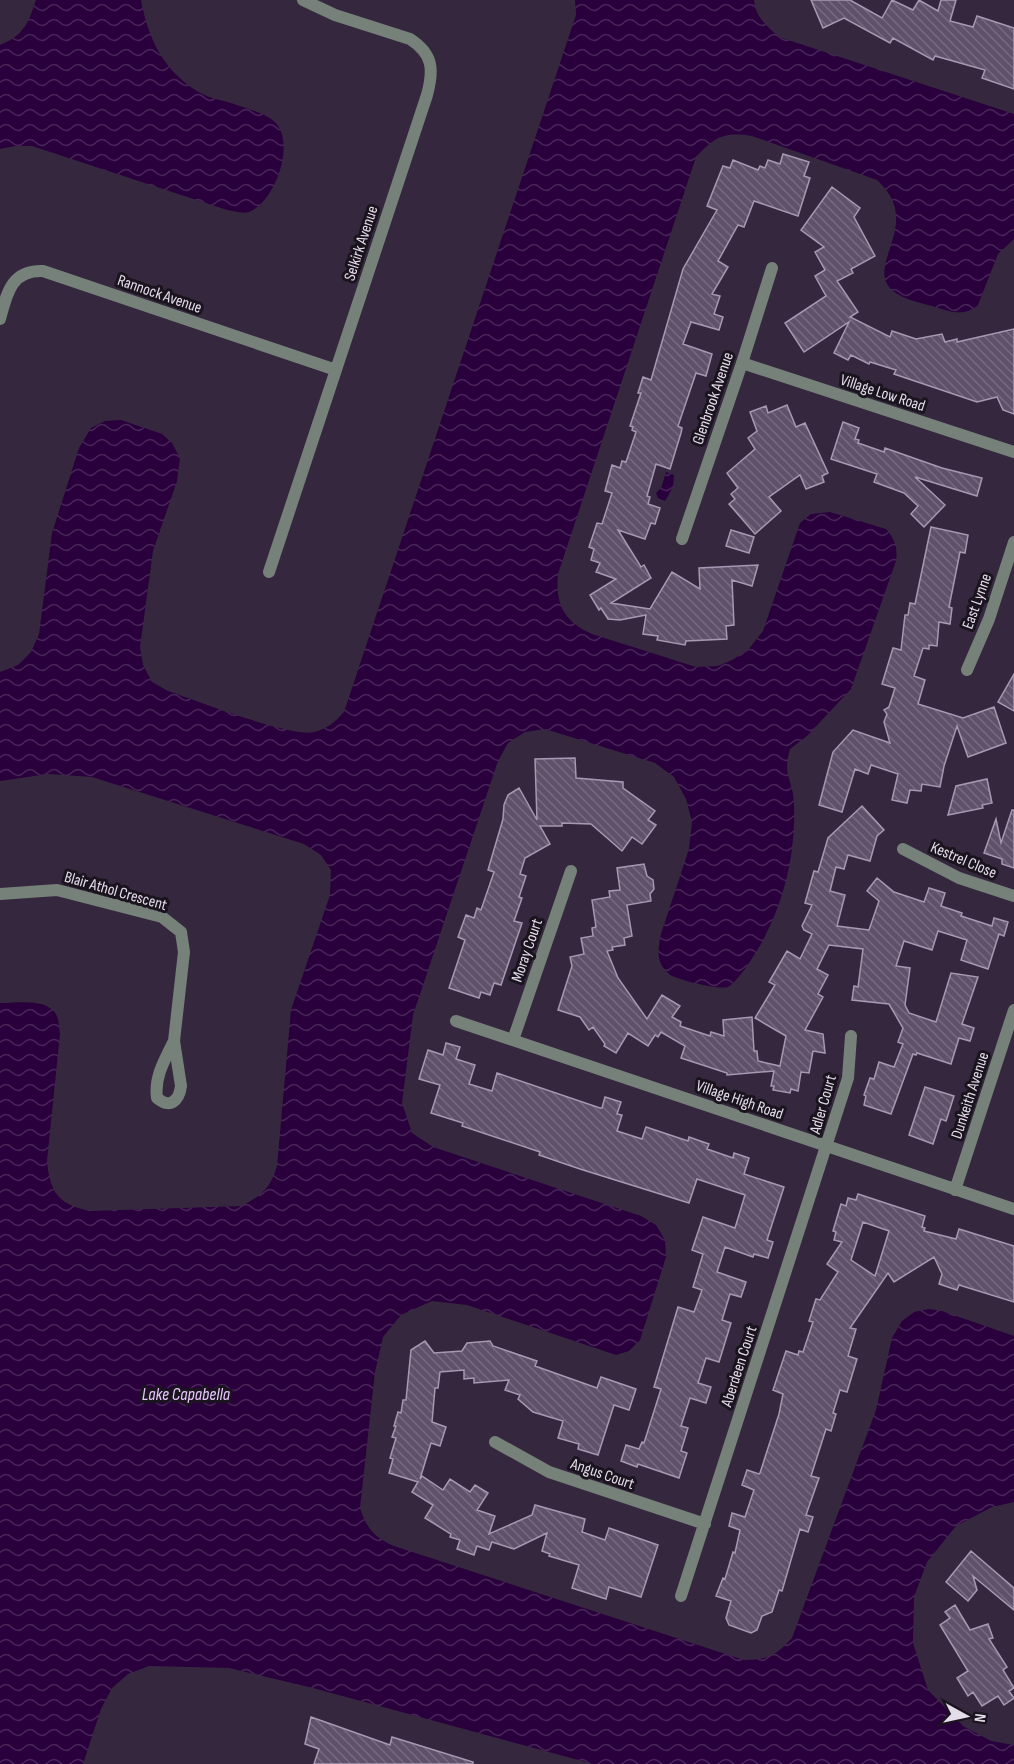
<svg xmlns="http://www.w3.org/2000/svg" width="1014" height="1764" font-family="'Sofia Sans Condensed',sans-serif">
<defs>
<pattern id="water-waves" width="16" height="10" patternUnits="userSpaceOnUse" patternTransform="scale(1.5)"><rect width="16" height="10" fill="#29003c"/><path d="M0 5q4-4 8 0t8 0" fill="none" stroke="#482558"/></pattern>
<pattern id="building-back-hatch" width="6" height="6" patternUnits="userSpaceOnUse" patternTransform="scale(1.5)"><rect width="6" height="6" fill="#5f5169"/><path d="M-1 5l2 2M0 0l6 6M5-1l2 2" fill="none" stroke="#76697f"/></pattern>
</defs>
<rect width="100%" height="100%" fill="#35283e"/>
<path fill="url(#water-waves)" d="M36,0H141C148,38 163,70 197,91C206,97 220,100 231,103C244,108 263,112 274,121C297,142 275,202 249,212C243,214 233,211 227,210L32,146H15L0,149V45C24,35 28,24 36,0Z
M575,0H754C755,17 768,27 779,37L1014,114V239L998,254L978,305C964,317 952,312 935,307C922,303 903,300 892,290C864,265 925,223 877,180L752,136C724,132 716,136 696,157L558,574C555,604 564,622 592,634L696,667L718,666L732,660L748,650L763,631L800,523L811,514L830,512L886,529C895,539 898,548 896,561L851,689L807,736L790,749C782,776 793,779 794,803C796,852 785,900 761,944C755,954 738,982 728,987C718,990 679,980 670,975C668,973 662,967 661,964C657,956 659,946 660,937L689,849L692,822L686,799L674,777L655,763L545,729L525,732L508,743L498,761L413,1015L402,1103L412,1133L433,1147L641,1216L656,1225L665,1240L666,1257L640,1340L629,1351L616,1355L467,1305L432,1301L401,1315L383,1337L375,1372L360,1508C367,1529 374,1537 394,1546L744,1660C767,1660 776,1656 792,1638L876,1410L892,1338L902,1321L914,1312L929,1309L942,1311L1014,1336V1502L992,1507L956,1526L927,1562L914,1597L913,1643L928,1690L963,1726L991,1741L1014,1745V1764H593L313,1688L229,1668L149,1666L128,1674L112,1688L101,1709L83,1764H0V1003C18,1003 52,997 58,1019C59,1023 59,1029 60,1034L47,1161C50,1192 58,1205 91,1211L242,1206C262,1195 270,1189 277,1166L291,1010L330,895L331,870L321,855L304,844L92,777L48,774L0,781V672L18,665L31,652L39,634L52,533L79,448L91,428L105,421L121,420L162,434L172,443L180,458L177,481L153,551L140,647L143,665L152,682L168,691C195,700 292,738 314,732C327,729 335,722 344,712L576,15Z
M666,472L674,475L673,487L665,501L658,498L656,493L661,488Z"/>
<path fill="url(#building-back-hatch)" stroke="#a898b3" stroke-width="1.5" fill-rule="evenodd" d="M811,0H850L882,18L892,0L913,10L919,0L938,11L941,0H956L950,21L973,27L977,16L1014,28V89L982,78L985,70L935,56L933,60L893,38L890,43L844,18L823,28Z
M783,154L809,162L804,176L810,178L798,216L754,201L744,227L738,225L718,261L728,267L712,294L720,296L714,314L723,317L719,330L691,322L683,344L712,354L706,376L696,373L678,426L682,428L681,433L670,469L656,464L647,496L650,497L648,504L660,508L655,524L651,523L645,539L618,530L641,567L644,565L651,578L611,603L650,609L672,572L700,589L699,568L758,565L752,586L732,580L734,625L726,626L727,639L686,641L685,645L657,640L658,636L643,634L646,615L620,620L608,619L601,608L599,610L590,595L616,579L596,572L600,563L591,560L594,549L589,547L597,523L602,524L612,493L605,491L612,465L620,468L622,461L626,462L636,432L632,430L633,427L630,426L641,393H638L643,377L651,380L683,269L717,210L707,206L723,166L730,168L733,160L758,170L760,166L765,168L768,160L780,164Z
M832,187L860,208L854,217L875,256L851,269L853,273L837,281L858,312L850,317L890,337L892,331L916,339L942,334L945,342L957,339V342L1014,329V414L1003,410L997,397L977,402L894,374L896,370L870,362L869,364L851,355L848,360L834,353L849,322L804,352L785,323L826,296L815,276L825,270L815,252L824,247L801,230Z
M787,405L796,427L805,423L828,473L822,476L824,482L806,489L800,475L769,497L781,511L755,534L729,504L735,499L731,494L738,488L727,473L755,449L748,438L757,431L750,412L766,406L768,413Z
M843,422L859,428L855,439L859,440L858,443L884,452L885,448L942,468L982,478L977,496L915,477L945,505L924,527L911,514L918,506L904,493L874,482L877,474L831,459Z
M931,527L968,535L965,553L960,552L949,607L952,608L950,624L939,622L937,646L929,645V649L923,648L914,676L925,680L918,704L963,718L994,707L1006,743L968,757L957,726L944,766L940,787L922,784L921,791L910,790L907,803L892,800L898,774L871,765L868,774L855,769L842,812L819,805L833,752L853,730L890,743L884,722L887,714L884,710L889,707L895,688L882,684L893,648L901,650L905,615H908L910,603L915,604Z
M731,530L754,537L749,553L726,546Z
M1014,674V711L998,702Z
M575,758L576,778L623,782V788L655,811L648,820L656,825L642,844L632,837L622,851L591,824L562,823V826H540L550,844L525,858L520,874L526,876L519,897L522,898L514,921L522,923L501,985L494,983L490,995L481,992L479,998L449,988L465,940L458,937L466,915L474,918L477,908L481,910L494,872L488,870L503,819L504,805L508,795L519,788L537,820L535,759Z
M987,779L992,803L982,805L983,808L948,815L956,786Z
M862,806L884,830L877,836L870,861L848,855L844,869L836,867L830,891L845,895L837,926L869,930L879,901L867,891L877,878L894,892L924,902L929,888L945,893L941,906L962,913L961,916L992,926L994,918L1008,922L1004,936L999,934L988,969L961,960L967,940L938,931L932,950L904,941L896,966L910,968L905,1005L909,1013L936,1022L951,973L978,977L962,1024L974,1028L970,1041L959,1038L951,1064L917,1053L916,1055L913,1054L891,1114L864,1105L866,1096L864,1095L870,1078L874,1079L879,1062L894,1067L903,1044L898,1042L903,1028L889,1004L852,1000L854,986L858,987L863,949L829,945L817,969L828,975L818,994L823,997L805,1030L823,1034L825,1053L813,1051L809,1073L801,1072L798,1091L791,1089L790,1093L773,1090L774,1086H771L774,1071L727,1075V1073L681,1058L685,1046L661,1032L658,1037L655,1035L648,1046L628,1033L616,1053L604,1046L605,1044L593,1027L589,1030L580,1017L558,1010L572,966L570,957L584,954L581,938L593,936L592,928L596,927L592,900L610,897L609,891L620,890L617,868L644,864L647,876L653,880L654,889L650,894L651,901L627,905L632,936L624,938L625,945L612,947L613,950L607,951L618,978L647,1019L662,995L680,1006L672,1017L681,1022L680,1026L710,1036L711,1032L724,1036L723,1020L752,1017L754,1051H757L758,1061L780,1066L786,1036L755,1018L775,985L769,982L787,951L800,959L812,934L804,930L802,926L812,905L805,903L814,871L818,872L828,838Z
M1012,810H1014V868L1002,864V859L984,853L996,819L1001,843Z
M446,1043L460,1047L456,1059L475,1065L469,1084L492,1091L497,1073L600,1108H602L605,1097L621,1102L617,1114L622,1115L617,1131L642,1139L646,1127L688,1141L689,1137L709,1144L707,1149L733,1158L734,1153L749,1158L744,1174L784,1187L767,1240L773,1242L768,1258L754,1254L753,1257L725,1247L717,1272L746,1282L741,1297L730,1294L722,1320L731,1323L719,1362L706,1358L698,1383L711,1387L706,1403L690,1398L681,1426L688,1428L681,1451L687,1453L679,1478L638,1464L637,1467L621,1461L626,1445L639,1449L642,1442L644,1443L661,1389L654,1387L678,1307L694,1312L702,1290L693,1287L703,1254L692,1250L703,1217L735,1228L745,1195L697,1179L689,1203L580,1169L539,1155L540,1152L462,1126L463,1123L431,1113L440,1085L419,1079L428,1050L443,1055Z
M925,1087L954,1096L946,1121L941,1119L933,1144L909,1135Z
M858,1194L925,1216L922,1227L925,1228L924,1231L956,1239L959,1229L1014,1246V1302L959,1285L957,1290L939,1284L942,1274L934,1257L894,1282L888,1273L850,1328L856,1329L848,1356L857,1359L847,1392L840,1390L833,1413L836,1414L831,1431L826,1429L811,1476L819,1478L806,1515L813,1517L808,1532L800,1529L782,1591L779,1590L772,1612L762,1616L757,1630L751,1633L729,1625L726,1618L731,1601L716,1596L723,1578L725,1579L733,1552L735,1553L740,1530L729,1526L732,1513L745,1517L754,1490L742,1485L747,1470L759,1474L760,1473L779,1414L783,1394L773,1390L786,1351L798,1355L799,1351L803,1352L813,1322L809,1321L816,1299L820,1300L838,1272L827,1264L842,1242L834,1240L836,1232L833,1231L841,1204L846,1206L848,1198L856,1200ZM863,1222L889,1231L875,1276L851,1260Z
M425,1341L434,1353L462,1351L467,1343L490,1341L493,1346L537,1361L535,1366L597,1388L601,1377L636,1389L629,1410L614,1405L598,1455L578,1449L579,1444L558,1438L563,1421L533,1412L518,1399L520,1395L505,1390L509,1380L474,1383V1378L464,1379V1370L440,1372L438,1388H435L432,1422L446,1427L440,1446L431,1443L420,1479L422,1476L443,1490L450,1479L470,1492L475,1485L488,1493L477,1510L495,1516L489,1534L532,1515L535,1505L585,1519L582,1532L605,1540L609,1528L658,1545L641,1597L609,1587L606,1599L572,1588L579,1565L549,1556L550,1554L542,1551L547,1533L514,1549L492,1542L489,1550L477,1546L474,1555L457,1549L460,1540L450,1537L451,1534L425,1518L433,1505L412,1492L418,1482L389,1473L393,1459L390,1458L396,1438L392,1437L396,1426H394L398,1412L401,1413L403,1400H406L411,1350Z
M971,1551L1014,1588V1610L973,1576L977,1590L968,1601L946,1582Z
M955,1605L970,1630L988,1624L993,1638L989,1639L1007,1667L1003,1670L1014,1688L1009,1691L1014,1698L1004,1705L998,1696L982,1706L973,1692L968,1696L957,1678L968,1671L940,1625L950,1618L945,1612Z
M311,1717L390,1745L392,1737L473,1762V1764H314L319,1749L305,1744Z"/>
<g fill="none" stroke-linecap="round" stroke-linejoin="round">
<path stroke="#758179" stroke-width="12" d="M0,319C7,293 11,270 43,271L336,370
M742,363L1014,452
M682,539L742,363L772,268
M269,572L427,95C434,69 433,54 410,39L335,15L303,0
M967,670L989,619L1014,542
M903,849L959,878L1014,896
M0,894L57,890L162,917L181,932L184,952L174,1041L181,1086C179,1101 170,1109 157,1098C154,1077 165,1059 174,1041
M456,1021L1014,1209
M513,1040L571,871
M955,1190L1014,1010
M495,1442L549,1472L705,1524
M681,1596L848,1078L851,1036"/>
</g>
<g text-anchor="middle" stroke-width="6" stroke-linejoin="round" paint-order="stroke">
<g font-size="16" fill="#e5dcea" stroke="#1a141e">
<text transform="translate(360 243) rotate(-72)" y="6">Selkirk Avenue</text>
<text transform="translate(160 293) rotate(19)" y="6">Rannock Avenue</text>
<text transform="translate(883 392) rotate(18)" y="6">Village Low Road</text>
<text transform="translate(712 398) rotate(-71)" y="6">Glenbrook Avenue</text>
<text transform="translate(976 601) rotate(-70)" y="6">East Lynne</text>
<text transform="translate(964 859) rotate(23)" y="6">Kestrel Close</text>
<text transform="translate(116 890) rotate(16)" y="6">Blair Athol Crescent</text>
<text transform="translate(526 950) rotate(-71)" y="6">Moray Court</text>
<text transform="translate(969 1095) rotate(-72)" y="6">Dunkeith Avenue</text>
<text transform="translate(740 1099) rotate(19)" y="6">Village High Road</text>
<text transform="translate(822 1104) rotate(-74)" y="6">Adler Court</text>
<text transform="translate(738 1366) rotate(-72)" y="6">Aberdeen Court</text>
<text transform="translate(603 1473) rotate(19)" y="6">Angus Court</text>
</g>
<g font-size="18" font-style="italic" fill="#e7c5fd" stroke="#1a141e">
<text x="186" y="1400">Lake Capabella</text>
</g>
</g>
<g transform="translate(966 1716) rotate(98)" stroke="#1a141e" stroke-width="4.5" paint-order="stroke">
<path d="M0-4.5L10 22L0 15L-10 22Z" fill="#e5dcea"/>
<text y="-9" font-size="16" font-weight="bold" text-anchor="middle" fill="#e5dcea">N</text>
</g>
</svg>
